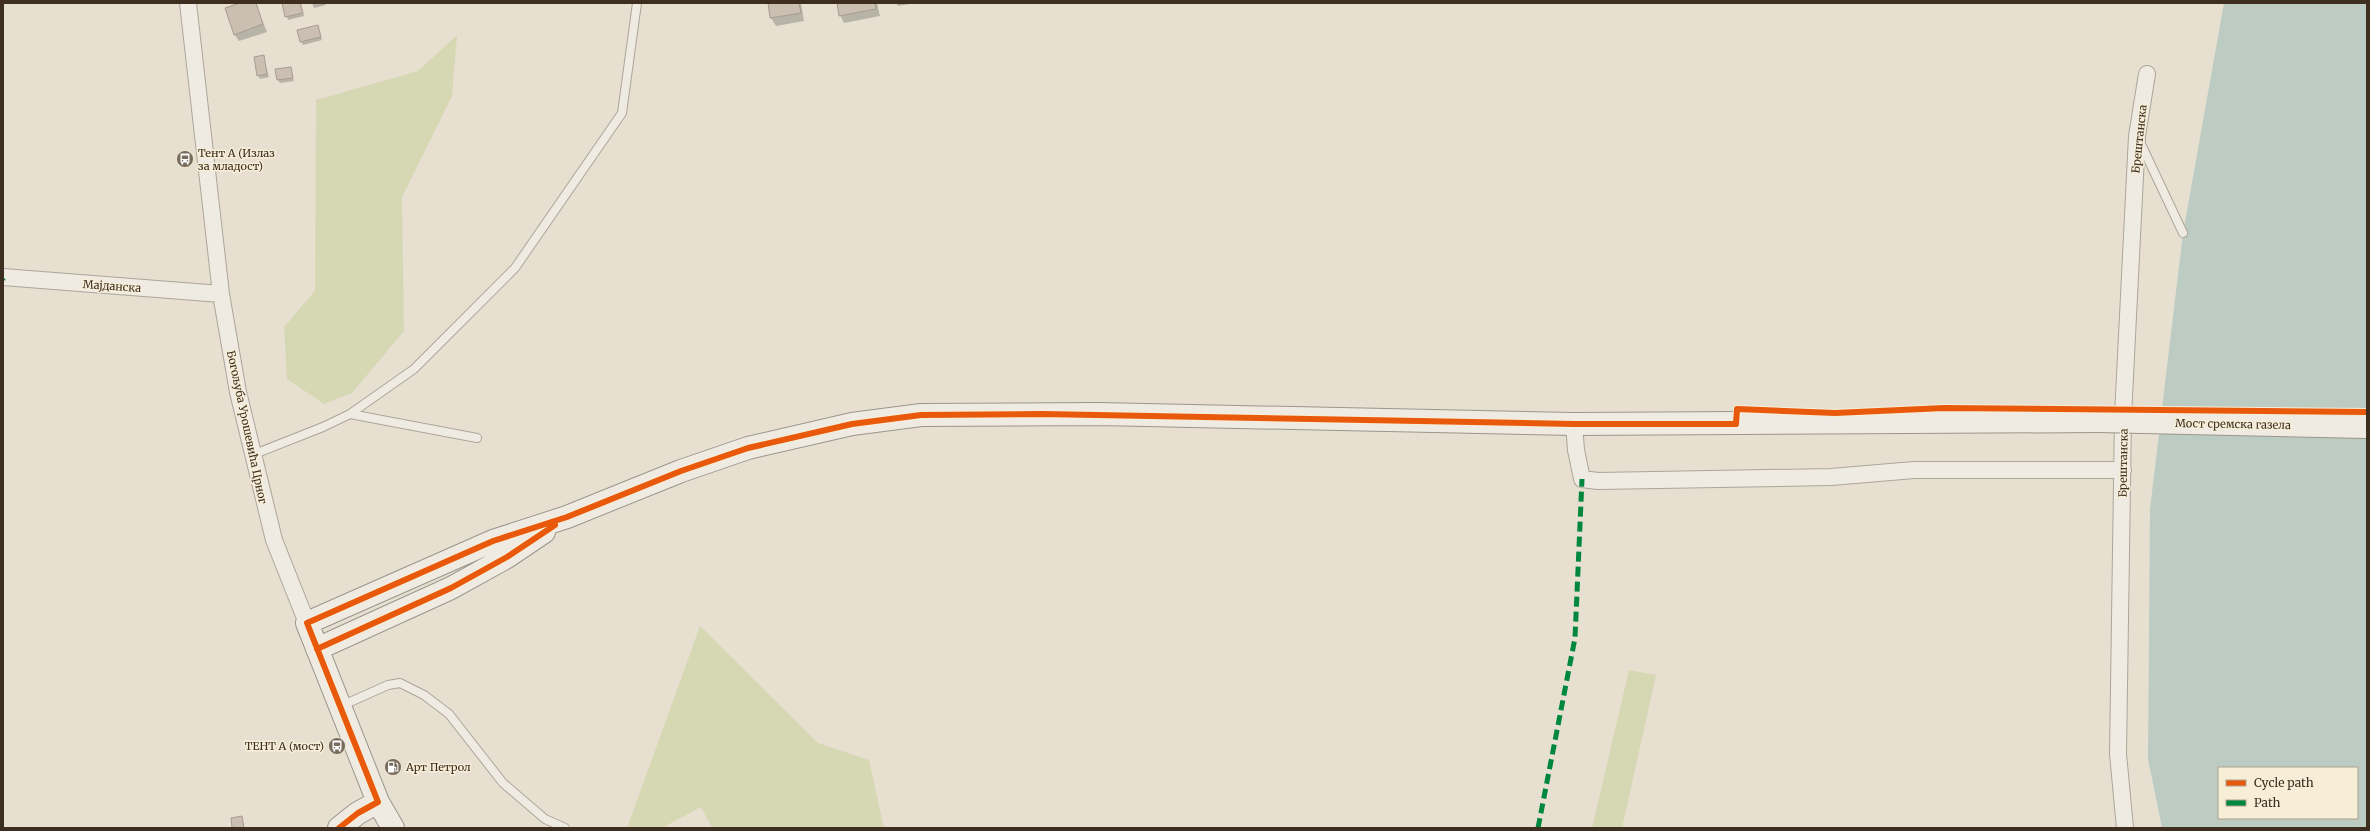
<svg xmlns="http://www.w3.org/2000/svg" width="2370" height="831" font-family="Merriweather,serif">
<rect width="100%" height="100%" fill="#e7e0d1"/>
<path fill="#d6d7b3" d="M457,35L452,96L402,197L404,331L352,393L324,404L287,379L284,327L315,291L316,100L418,71Z
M700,626L818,743L869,760L884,828H712L701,807L662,828H627Z
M1629,670L1656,675L1622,828H1592Z"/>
<path fill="#bcccc2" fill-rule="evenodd" d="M2224,3H2367V828H2162L2148,759L2150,509L2183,233ZM2219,768H2357V818H2219Z"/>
<path fill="#0003" d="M243,3H255L267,32L239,41L234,34Z
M283,3H301L304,16L288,20Z
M312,3H326V5L314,8Z
M769,3H801L804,21L776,26L771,18Z
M838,3H877L880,16L844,23L840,15Z
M896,3H915L898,6Z
M318,26L322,40L303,45L301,42Z
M263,56L269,77L260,79L258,75Z
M290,68L294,81L280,83L278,80Z"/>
<path fill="#cbbfb2" stroke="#a89c90" d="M240,3H256L263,24L234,35L225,8Z
M282,3H300L303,13L285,17Z
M768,3H799L801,13L770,18Z
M837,3H875L876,9L839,16Z
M318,25L321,37L300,42L297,30Z
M264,55L267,74L257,76L254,57Z
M291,67L293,78L277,80L275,69Z
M242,816L244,828H232L231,818Z"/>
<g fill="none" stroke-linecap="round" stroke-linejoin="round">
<g stroke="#ada599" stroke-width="10">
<path id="lane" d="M2140,142L2183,233
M350,414L414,369L515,268L622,113L637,3
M252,455L323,427L350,414L477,438
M341,706L388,685L400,683L424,695L449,714L503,783L545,819L565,828"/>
</g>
<g stroke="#ada599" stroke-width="18">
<path id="street" d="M188,3L221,294L238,392L274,540L307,623
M3,277L221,294
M1574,424L1576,450L1582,479L1598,481L1831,477L1914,470H2123
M2125,828L2118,754L2123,416L2137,136L2147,74"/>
</g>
<g stroke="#9c958a" stroke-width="24">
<path id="secondary" d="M317,649L451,588L507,557L544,532
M339,828L358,813L378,802
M393,828L378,802L307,623L493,541L567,517L681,471L748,448L852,424L921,415L1099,414L1574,424L2098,421"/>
</g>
<use href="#lane" stroke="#efebe3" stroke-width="8"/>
<use href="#street" stroke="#efebe3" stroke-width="16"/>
<use href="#secondary" stroke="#efebe3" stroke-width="22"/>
<g stroke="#9c958a" stroke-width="24" stroke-linecap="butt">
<path id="secondary-bridge" d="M2098,421L2367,427"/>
</g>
<use href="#secondary-bridge" stroke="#efebe3" stroke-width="22"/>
<path stroke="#00873e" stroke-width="5" stroke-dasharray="10 5" stroke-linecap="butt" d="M3,279L4,278
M1538,828L1575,638L1582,479"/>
<g stroke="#f7eed8" stroke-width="8">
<path id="cycleway" d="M317,649L451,588L507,557L555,525
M339,828L358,813L378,802L307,623L493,541L567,517L681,471L748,448L852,424L921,415L1042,414L1574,424H1736L1737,409L1835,413L1944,408L2367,412"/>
</g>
<use href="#cycleway" stroke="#e8590c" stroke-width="6"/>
</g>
<defs>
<g id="bus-disc" transform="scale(0.9)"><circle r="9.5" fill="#786c5e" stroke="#f7eed8"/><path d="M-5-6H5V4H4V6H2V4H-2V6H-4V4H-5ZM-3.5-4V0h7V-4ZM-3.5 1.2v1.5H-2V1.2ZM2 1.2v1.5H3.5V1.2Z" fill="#fff"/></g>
<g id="fuel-disc" transform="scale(0.9)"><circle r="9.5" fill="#786c5e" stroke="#f7eed8"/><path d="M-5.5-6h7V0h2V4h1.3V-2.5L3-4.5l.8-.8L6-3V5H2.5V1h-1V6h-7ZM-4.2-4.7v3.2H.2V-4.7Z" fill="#fff"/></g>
</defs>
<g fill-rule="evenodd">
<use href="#bus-disc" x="185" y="159"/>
<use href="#bus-disc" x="337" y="746"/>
<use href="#fuel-disc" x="393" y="767"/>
</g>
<g text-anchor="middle" stroke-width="3" stroke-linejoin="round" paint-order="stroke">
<g font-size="11" fill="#3d2e20" stroke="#f7eed8">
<text transform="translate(2139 139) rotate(-84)" y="4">Брештанска</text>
<text transform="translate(112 286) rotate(4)" y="4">Мајданска</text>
<text transform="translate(2233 424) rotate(1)" y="4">Мост сремска газела</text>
<text transform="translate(247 427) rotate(78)" y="4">Богољуба Урошевића Црног</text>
<text transform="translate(2123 463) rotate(-89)" y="4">Брештанска</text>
</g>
<g font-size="11" fill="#3d2e20" stroke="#f7eed8" text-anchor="start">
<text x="198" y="157">Тент А (Излаз<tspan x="198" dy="13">за младост)</tspan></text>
<text x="324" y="750" text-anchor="end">ТЕНТ А (мост)</text>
<text x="406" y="771">Арт Петрол</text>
</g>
</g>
<rect width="2370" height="831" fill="none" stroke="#3d2e20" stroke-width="8"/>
<rect x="2218" y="767" width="140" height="52" fill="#f7eed8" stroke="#ada18e"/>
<rect x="2226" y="780" width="20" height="6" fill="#e8590c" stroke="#ada18e"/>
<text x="2254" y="787" font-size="12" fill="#3d2e20">Cycle path</text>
<rect x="2226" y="800" width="20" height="6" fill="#00873e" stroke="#ada18e"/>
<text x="2254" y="807" font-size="12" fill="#3d2e20">Path</text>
</svg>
